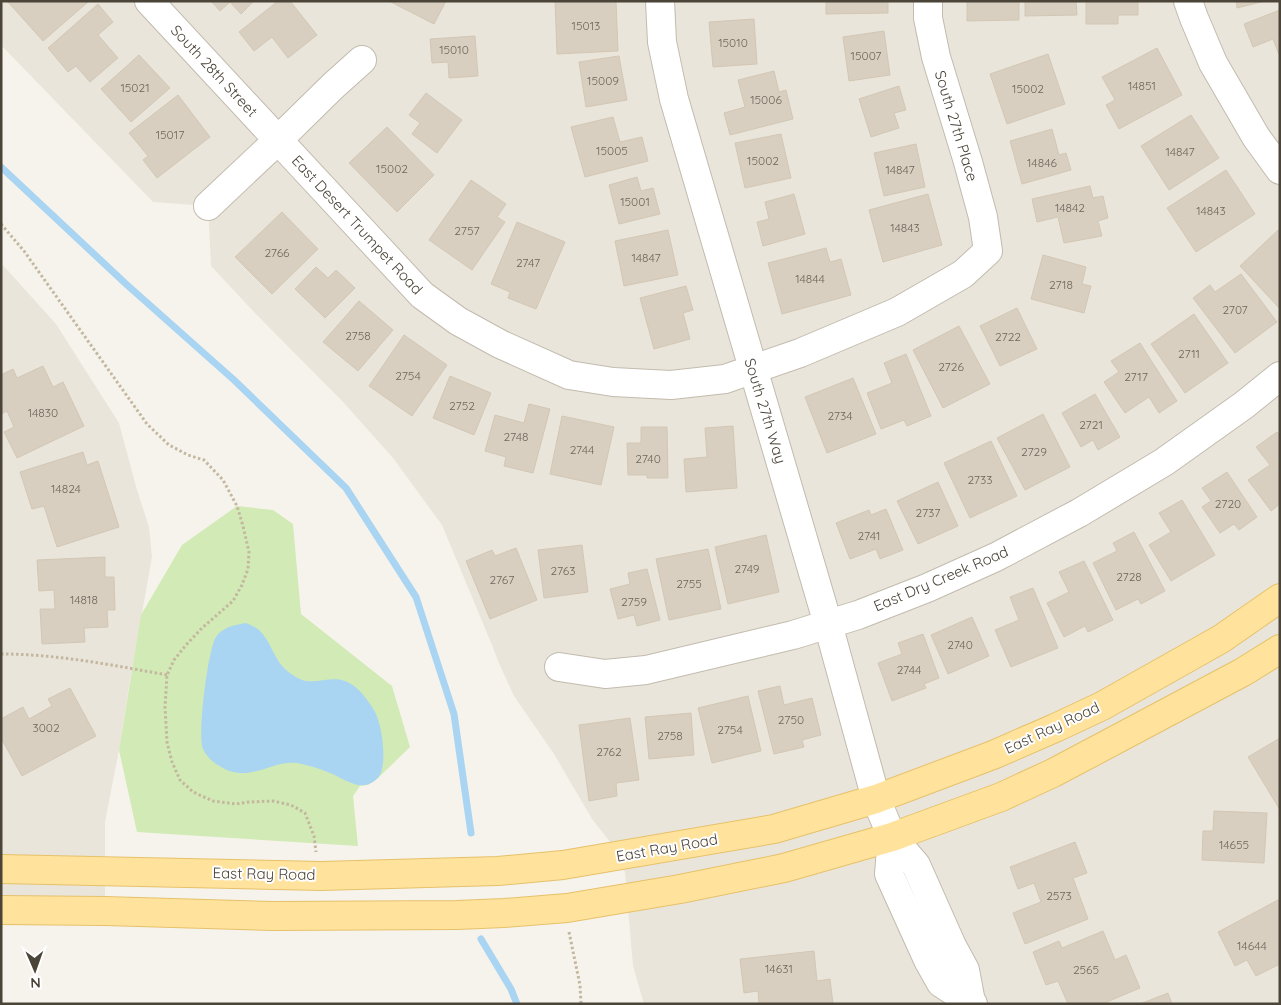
<svg xmlns="http://www.w3.org/2000/svg" width="1281" height="1005" font-family="Quicksand,sans-serif">
<rect width="100%" height="100%" fill="#f6f3ec"/>
<path fill="#eae5da" d="M1,1H1280V1004H644L633,966L625,873L621,856L592,819L554,754L514,696L498,661L492,645L442,525L393,458L344,403L254,312L211,266L208,206L153,202L1,45Z
M1,263L56,324L119,423L137,490L149,527L152,557L129,686L119,750L105,822V911L1,910Z"/>
<path fill="#d2eab5" d="M237,506L273,510L293,524L301,614L392,686L410,747L377,779L368,785L360,786L353,796L358,846L137,832L119,750L141,615L182,545Z"/>
<path fill="#a9d4f2" d="M246,623C250,625 256,627 259,630C271,641 274,660 286,670C292,675 300,680 306,681C324,683 337,673 354,686C362,692 370,703 375,712C382,725 387,761 380,775C377,780 371,784 365,785C353,787 341,777 330,773C321,769 311,766 302,764C273,756 250,787 218,765C212,762 206,755 203,749C197,736 208,649 216,637C223,627 234,625 246,623Z"/>
<g fill="none" stroke-linecap="round" stroke-linejoin="round">
<path stroke="#a9d4f2" stroke-width="7" d="M1,167L126,284L234,380L346,488L416,597L454,714L471,833
M481,939L511,989L517,1004"/>
</g>
<path fill="#d8cfc1" stroke="#d3c7b4" d="M9,1H88V2L43,41L8,2Z
M211,1H254L241,14L230,2L220,11Z
M278,1H290L317,35L288,58L272,37L254,51L239,32Z
M389,1H446L434,24Z
M555,1H616L618,51L557,54Z
M826,1H888V13L826,14Z
M967,1H1019V20L967,21Z
M1025,1H1076L1077,15L1025,16Z
M1086,1H1138V15H1118V24H1086Z
M1236,1H1265L1237,8Z
M98,4L113,22L98,35L118,58L90,82L76,66L68,72L48,48Z
M1280,10V57L1273,39L1253,47L1244,24Z
M754,19L757,64L713,67L709,22Z
M884,31L890,75L849,81L843,37Z
M475,36L478,76L449,78L448,62L432,63L430,39Z
M1157,48L1182,95L1119,129L1106,105L1115,100L1102,77Z
M1048,54L1065,104L1007,124L990,74Z
M139,55L170,88L131,122L101,89Z
M619,56L627,100L586,107L579,62Z
M774,71L779,92L786,90L793,119L730,135L724,113L745,107L738,80Z
M899,86L906,110L894,113L899,128L871,137L859,99Z
M426,93L462,120L437,153L412,134L420,123L409,115Z
M178,95L210,137L157,178L143,160L148,156L129,133Z
M1191,115L1219,158L1169,190L1141,146Z
M613,117L620,142L642,137L648,161L585,177L571,127Z
M387,127L434,175L397,212L349,163Z
M1052,129L1059,155L1066,153L1071,170L1022,184L1010,141Z
M781,134L791,178L745,188L735,143Z
M916,144L925,187L884,196L874,153Z
M1226,170L1255,214L1196,252L1167,208Z
M637,177L641,191L653,188L660,214L619,224L609,185Z
M471,180L506,204L497,217L505,222L472,270L429,240Z
M1090,186L1093,198L1103,196L1108,218L1098,221L1102,236L1064,243L1058,217L1037,222L1032,199Z
M794,194L805,234L763,246L757,222L769,219L765,202Z
M928,194L942,245L883,262L869,210Z
M282,212L318,249L272,294L235,257Z
M517,222L565,242L536,309L508,298L510,292L491,284Z
M668,230L678,275L624,286L615,241Z
M1278,230L1280,232V309L1240,266Z
M826,248L830,262L841,259L851,295L782,314L768,263Z
M1043,255L1086,267L1082,284L1091,286L1084,313L1031,299Z
M316,267L328,278L336,270L355,288L325,318L295,289Z
M1241,274L1277,322L1235,353L1193,298L1210,285L1215,292Z
M686,286L693,310L683,313L690,339L654,349L640,298Z
M359,301L393,330L358,371L323,342Z
M1017,308L1037,349L1000,366L980,326Z
M1194,314L1228,363L1185,393L1151,344Z
M959,326L990,384L943,408L913,350Z
M404,335L447,365L412,416L369,386Z
M1140,343L1177,401L1159,413L1149,397L1125,413L1104,382L1119,372L1111,361Z
M906,354L931,416L907,426L904,420L881,429L867,393L892,383L884,363Z
M43,366L53,387L63,382L84,426L17,458L4,432L14,427L7,411L1,414V375L13,369L17,378Z
M450,376L491,393L474,435L433,418Z
M853,378L876,434L827,453L805,397Z
M1095,394L1120,437L1098,450L1093,440L1081,447L1062,413Z
M529,404L550,409L533,473L504,466L506,457L485,451L495,415L524,423Z
M1043,414L1070,467L1025,490L997,438Z
M562,416L614,427L601,485L550,474Z
M733,426L737,488L686,492L684,459L707,457L705,428Z
M641,427H667L668,478H647V475H628L627,443H641Z
M1277,432L1280,436V504L1271,511L1248,480L1270,465L1256,447Z
M991,441L1017,496L970,518L944,463Z
M83,452L87,465L98,461L119,527L57,547L44,506L32,509L20,472Z
M1227,472L1257,517L1239,530L1234,524L1220,533L1202,507L1211,501L1202,488Z
M938,482L958,526L918,544L897,501Z
M1182,500L1215,555L1171,581L1149,545L1171,532L1159,513Z
M886,509L903,550L880,559L876,549L850,559L836,523L869,510L871,515Z
M1134,532L1165,591L1141,604L1138,599L1116,610L1093,563L1117,551L1113,543Z
M766,535L779,592L728,604L715,547Z
M582,545L588,592L544,598L538,550Z
M516,548L537,600L490,619L466,561L492,550L495,556Z
M708,549L721,609L669,620L656,559Z
M105,557V577H114L115,610H107L108,627L84,628L85,642L42,644L40,609H55L54,590L39,591L37,560Z
M1084,561L1113,620L1088,632L1085,626L1064,637L1047,603L1069,592L1059,572Z
M647,569L660,620L637,626L634,615L618,619L610,589L630,584L628,573Z
M1033,588L1058,648L1011,667L995,630L1019,620L1010,597Z
M972,617L989,656L948,674L931,635Z
M923,634L939,678L924,684L926,688L892,701L878,663L902,654L898,643Z
M780,686L784,705L812,698L821,735L802,740L804,747L774,754L758,691Z
M70,688L96,736L22,776L1,738V719L23,707L29,719L52,706L48,699Z
M748,696L761,751L712,763L698,708Z
M691,713L694,755L649,759L645,717Z
M630,718L639,780L616,783L617,796L589,801L579,725Z
M1280,738V810L1248,757Z
M1214,811L1267,813L1264,863L1202,860L1203,831H1213Z
M1075,842L1087,873L1073,878L1088,919L1025,944L1013,913L1041,902L1034,883L1018,889L1010,867Z
M1278,900L1280,903V964L1256,976L1247,960L1235,966L1218,932Z
M1103,931L1115,960L1126,955L1140,988L1102,1004H1068L1058,981L1046,985L1033,952L1059,941L1062,948Z
M814,951L817,981L830,979L833,1004H759L758,991L744,993L740,959Z
M1168,993L1172,1004H1140Z"/>
<g fill="none" stroke-linecap="round" stroke-linejoin="round">
<g stroke="#c2bbae" stroke-width="30">
<path id="minor" d="M149,1L422,295L458,321L500,344L569,375L613,382L671,385L725,379L800,353L897,312L963,274L988,251L983,217L968,162L936,57L928,18V1
M660,1L662,42L674,99L828,624L876,799L892,837L916,865L952,946L965,970L971,1002
M1188,1L1194,18L1213,63L1256,137L1280,170
M208,206L278,140L333,86L362,60
M559,667L605,674L646,670L793,635L858,615L927,588L996,557L1079,513L1164,462L1244,405L1280,376
M892,837L889,874L928,960L941,983L973,1004"/>
</g>
<g stroke="#e6c16a" stroke-width="30">
<path id="major" d="M1,869L321,876L498,871L563,865L774,829L876,799L993,755L1055,728L1102,706L1221,639L1280,598
M1,910L105,911L273,916L457,915L504,913L567,908L680,889L784,868L892,837L1001,797L1053,773L1119,738L1243,672L1280,649"/>
</g>
<path stroke="#c4b79f" stroke-width="3" stroke-dasharray="2.5 2.5" stroke-linecap="butt" d="M1,224L24,251L147,424L169,445L188,455L204,460L223,480L237,506L243,526L249,552L248,569L242,585L233,601L202,628L186,645L174,660L167,675L165,707L167,742L172,762L180,780L193,792L213,801L236,804L249,802L273,801L291,805L305,813L314,836L316,852
M1,654C57,654 112,665 167,675
M569,932L580,985L581,1004"/>
<use href="#minor" stroke="#fff" stroke-width="28"/>
<use href="#major" stroke="#ffe39c" stroke-width="28"/>
</g>
<g text-anchor="middle" stroke-width="4" stroke-linejoin="round" paint-order="stroke">
<g font-size="12" fill="#6e675b">
<text x="586" y="30">15013</text>
<text x="733" y="47">15010</text>
<text x="454" y="54">15010</text>
<text x="866" y="60">15007</text>
<text x="603" y="85">15009</text>
<text x="1142" y="90">14851</text>
<text x="135" y="92">15021</text>
<text x="1028" y="93">15002</text>
<text x="766" y="104">15006</text>
<text x="170" y="139">15017</text>
<text x="612" y="155">15005</text>
<text x="1180" y="156">14847</text>
<text x="763" y="165">15002</text>
<text x="1042" y="167">14846</text>
<text x="392" y="173">15002</text>
<text x="900" y="174">14847</text>
<text x="635" y="206">15001</text>
<text x="1070" y="212">14842</text>
<text x="1211" y="215">14843</text>
<text x="905" y="232">14843</text>
<text x="467" y="235">2757</text>
<text x="277" y="257">2766</text>
<text x="646" y="262">14847</text>
<text x="528" y="267">2747</text>
<text x="810" y="283">14844</text>
<text x="1061" y="289">2718</text>
<text x="1235" y="314">2707</text>
<text x="358" y="340">2758</text>
<text x="1008" y="341">2722</text>
<text x="1189" y="358">2711</text>
<text x="951" y="371">2726</text>
<text x="408" y="380">2754</text>
<text x="1136" y="381">2717</text>
<text x="462" y="410">2752</text>
<text x="43" y="417">14830</text>
<text x="840" y="420">2734</text>
<text x="1091" y="429">2721</text>
<text x="516" y="441">2748</text>
<text x="582" y="454">2744</text>
<text x="1034" y="456">2729</text>
<text x="648" y="463">2740</text>
<text x="980" y="484">2733</text>
<text x="66" y="493">14824</text>
<text x="1228" y="508">2720</text>
<text x="928" y="517">2737</text>
<text x="869" y="540">2741</text>
<text x="747" y="573">2749</text>
<text x="563" y="575">2763</text>
<text x="1129" y="581">2728</text>
<text x="502" y="584">2767</text>
<text x="689" y="588">2755</text>
<text x="84" y="604">14818</text>
<text x="634" y="606">2759</text>
<text x="960" y="649">2740</text>
<text x="909" y="674">2744</text>
<text x="791" y="724">2750</text>
<text x="46" y="732">3002</text>
<text x="730" y="734">2754</text>
<text x="670" y="740">2758</text>
<text x="609" y="756">2762</text>
<text x="1234" y="849">14655</text>
<text x="1059" y="900">2573</text>
<text x="1252" y="950">14644</text>
<text x="779" y="973">14631</text>
<text x="1086" y="974">2565</text>
</g>
<g font-size="15" fill="#4b4439" stroke="#fff">
<text transform="translate(214 71) rotate(47)" y="5">South 28th Street</text>
<text transform="translate(956 126) rotate(73)" y="5">South 27th Place</text>
<text transform="translate(357 225) rotate(47)" y="5">East Desert Trumpet Road</text>
<text transform="translate(765 411) rotate(73)" y="5">South 27th Way</text>
<text transform="translate(941 579) rotate(-23)" y="5">East Dry Creek Road</text>
<text transform="translate(1052 728) rotate(-25)" y="5">East Ray Road</text>
<text transform="translate(667 848) rotate(-10)" y="5">East Ray Road</text>
<text transform="translate(264 874) rotate(1)" y="5">East Ray Road</text>
</g>
</g>
<rect width="1281" height="1005" fill="none" stroke="#4b4439" stroke-width="5"/>
<g transform="translate(35 970) rotate(178)" stroke="#ffffff" stroke-width="4" paint-order="stroke">
<path d="M0-4L9 19L0 12L-9 19Z" fill="#4b4439"/>
<text y="-8" font-size="14" font-weight="bold" text-anchor="middle" fill="#4b4439">N</text>
</g>
</svg>
